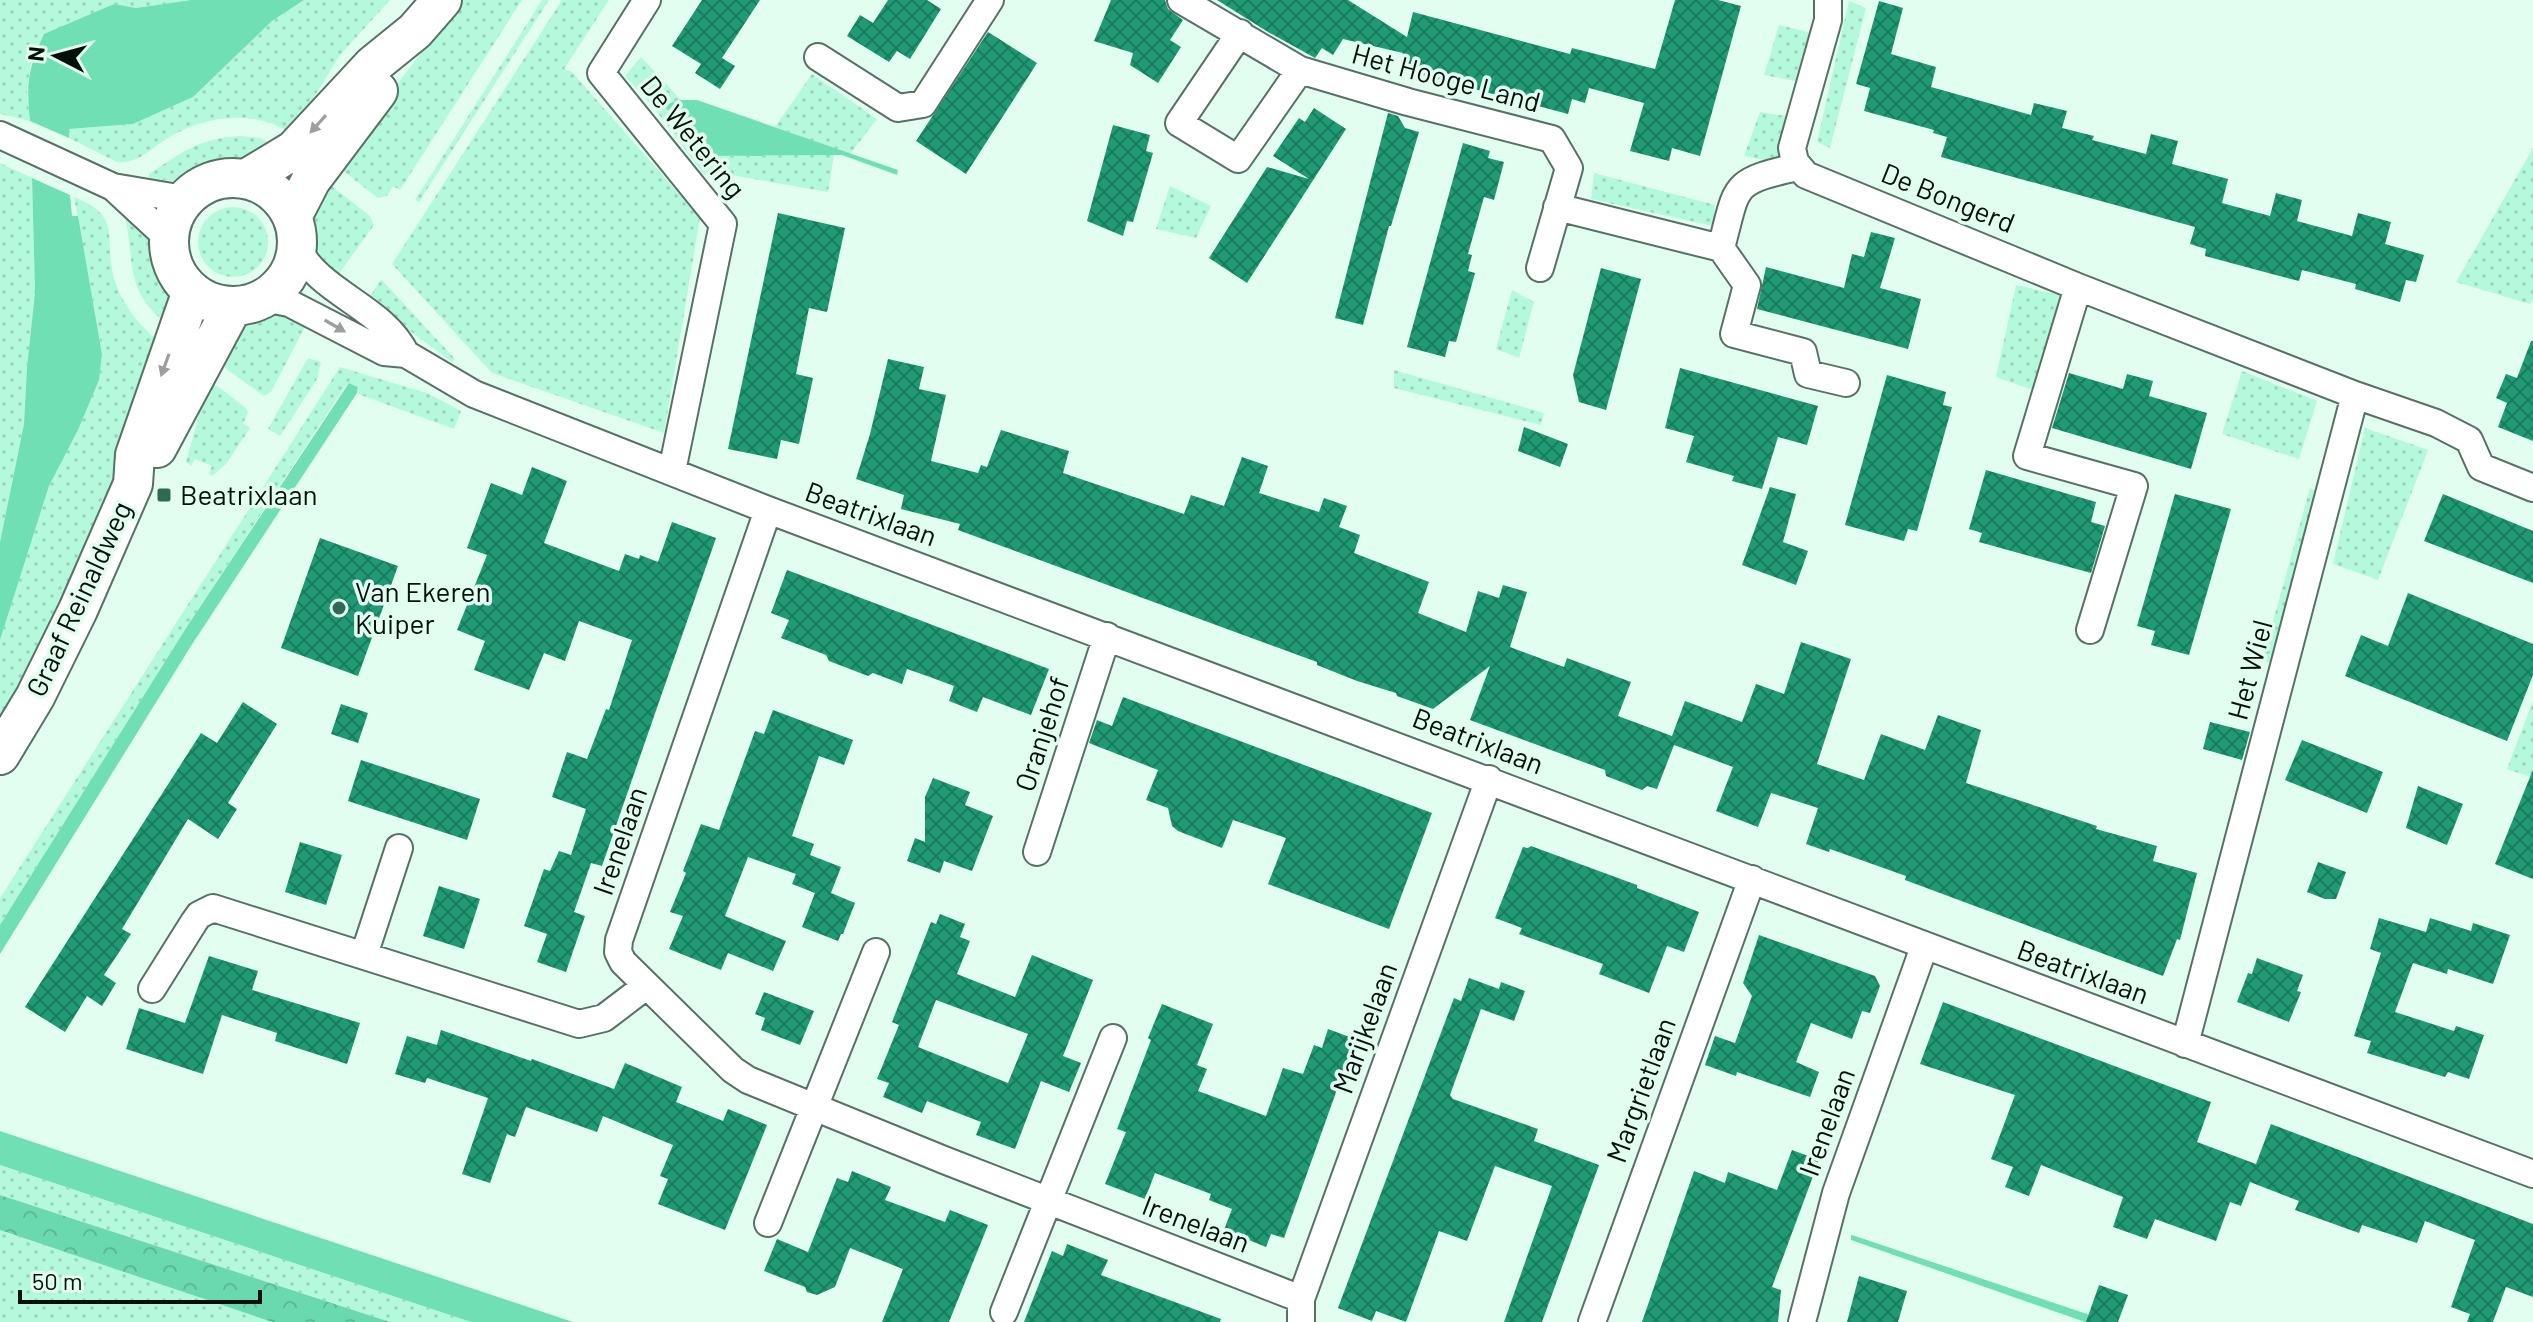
<svg xmlns="http://www.w3.org/2000/svg" width="2533" height="1322" font-family="Barlow,sans-serif">
<defs>
<pattern id="grass-dots" width="8" height="8" patternUnits="userSpaceOnUse" patternTransform="scale(2)"><rect width="8" height="8" fill="#b5f9dc"/><path d="M2 2h.1M6 6h.1" fill="none" stroke="#9ad4bb" stroke-width="1.8" stroke-linecap="round"/></pattern>
<pattern id="forest-crowns" width="20" height="18" patternUnits="userSpaceOnUse" patternTransform="scale(2)"><rect width="20" height="18" fill="#6bd9af"/><path d="M2 6a3 3 0 1 1 6 0M12 15a3 3 0 1 1 6 0" fill="none" stroke="#5bb995"/></pattern>
<pattern id="building-cross-hatch" width="8" height="8" patternUnits="userSpaceOnUse" patternTransform="scale(2)"><rect width="8" height="8" fill="#1f9a74"/><path d="M0 0l8 8M0 8l8-8" fill="none" stroke="#197c5d"/></pattern>
</defs>
<rect width="100%" height="100%" fill="#e1fef1"/>
<path fill="url(#grass-dots)" d="M0,0H191L136,8L113,4L31,63L27,89L30,121L0,114Z
M304,0H390L340,55L306,110L287,131C249,108 197,117 162,142C147,152 136,164 117,162L69,138V129L133,124L193,97L272,21Z
M462,0H522L400,190L393,186L387,196L378,198L342,170L343,154Z
M542,0H549L419,202L415,200Z
M562,0H609L564,69L572,72L700,218L664,433L492,373L392,264Z
M1849,1L1866,8L1830,148L1817,142Z
M1779,25L1812,33L1795,81L1764,75Z
M641,57L681,100L710,156L834,155L828,192L714,172L704,175L654,108L625,76Z
M812,74L877,119L850,154L775,127Z
M1760,112L1792,117L1780,163L1744,156Z
M240,136L260,138L280,149L244,166L219,167L174,181L149,178V174C183,152 197,139 240,136Z
M2533,148V300L2530,304L2456,282Z
M0,163L32,178L35,292L27,367L24,424L0,542Z
M1594,173L1715,205L1713,226L1591,199Z
M324,180L369,215L374,225L336,278C330,271 320,263 315,254C302,230 315,202 324,180Z
M1170,186L1211,206L1196,238L1156,229Z
M74,197C124,217 103,237 114,278C121,302 137,323 156,339L113,489L57,622L0,727V640L49,486L78,430L99,379L102,353Z
M198 242a35 35 0 1 1 70 0a35 35 0 1 1-70 0Z
M127,215L151,238L171,299L169,326C123,289 136,267 125,217Z
M381,279L455,359L452,362L368,300Z
M2016,285L2060,295L2035,391L1996,377Z
M1512,290L1534,302L1519,358L1496,349Z
M270,314H282L307,323L271,392L264,396L214,360L242,323Z
M308,358L321,362L317,379L280,436L268,429Z
M340,367L427,393L461,411L454,429L358,394L345,386L188,625L0,925V898Z
M1394,370L1544,413L1541,425L1394,388Z
M2242,371L2317,401L2299,459L2222,434Z
M212,382L246,408L248,413L243,423L250,428L226,464L212,476L209,474L212,466L195,459L191,466L186,462L205,393Z
M2365,428L2428,450L2378,580L2333,564Z
M2310,488L2319,493L2272,663L2262,661Z
M2533,701V778L2507,769Z
M0,1165L471,1322H390L0,1195Z
M0,1230L272,1322H0Z"/>
<path fill="url(#forest-crowns)" d="M0,1195L390,1322H272L0,1230Z"/>
<path fill="#71dfb4" d="M191,0H304L272,21L193,97L133,124L69,129V138L30,121C26,83 28,69 44,34L114,4L136,8Z
M677,100H697L898,170L897,175L842,155L707,156L665,106Z
M32,178L70,195L72,216H78L102,354L99,380L78,430L49,486L0,640V542L24,424L27,367L35,292Z
M349,383L357,387V393L191,646L0,954V925L25,885L188,625Z
M0,1131L573,1322H471L0,1165Z
M1851,1235H1852L2111,1322H2085L1851,1240Z"/>
<path fill="url(#building-cross-hatch)" fill-rule="evenodd" d="M702,0H760L722,58L735,66L720,89L695,73L701,64L672,46Z
M888,0H927L941,9L910,59L897,51L889,62L847,36L860,15L873,23Z
M1111,0H1165L1168,9L1183,20L1170,40L1181,47L1158,83L1130,65L1133,53L1094,41Z
M1217,0H1348L1407,37L1413,12L1570,54L1572,48L1655,69L1675,0H1718L1741,6L1700,156L1672,148L1669,161L1630,151L1644,103L1589,88L1585,103L1572,99L1568,114L1399,69L1403,53L1343,39L1333,55L1322,48L1315,58L1268,32Z
M1879,1L1903,8L1891,54L1936,67L1931,87L2031,115L2034,103L2067,111L2062,128L2094,136L2092,140L2146,154L2151,134L2178,141L2172,164L2228,179L2222,203L2270,216L2276,193L2302,200L2297,221L2352,236L2358,213L2391,222L2385,244L2424,255L2416,282L2406,280L2400,302L2355,289L2356,284L2302,270L2299,281L2272,274L2205,256L2206,249L2190,244L2195,227L1941,157L1947,137L1933,133L1934,130L1864,111L1870,88L1856,84Z
M988,32L1037,63L966,174L916,141Z
M1314,108L1346,129L1247,283L1209,258L1267,167L1309,179L1273,156L1299,118L1305,122Z
M1388,113L1398,116L1405,128L1419,132L1391,226H1389L1363,325L1335,318Z
M1113,125L1150,135L1146,151L1153,153L1133,222L1127,221L1123,236L1087,221Z
M1463,143L1490,151L1488,158L1504,162L1494,200L1484,197L1468,254L1472,255L1468,271L1475,273L1456,342L1449,341L1445,357L1407,347Z
M778,213L845,228L827,312L809,308L796,374L813,378L799,444L781,440L777,459L728,449Z
M1871,232L1895,238L1880,288L1921,299L1908,349L1757,309L1766,267L1844,288L1852,254L1864,257Z
M1601,268L1641,279L1606,410L1579,402L1573,375Z
M2531,341H2533V441L2498,427L2507,403L2496,398L2506,374L2517,378Z
M888,359L924,367L919,389L946,395L931,461L978,473L981,465L987,467L1001,430L1069,451L1063,473L1184,514L1191,495L1224,506L1242,457L1268,466L1259,493L1319,512L1324,498L1347,506L1339,527L1360,535L1354,553L1429,582L1418,613L1466,632L1478,591L1499,598L1503,585L1527,592L1510,647L1564,667L1567,658L1631,682L1618,716L1672,736L1685,701L1742,722L1756,684L1784,694L1801,642L1851,659L1817,764L1864,780L1881,734L1925,750L1938,715L1981,730L1966,783L2097,826L2096,829L2157,846L2153,861L2197,873L2180,940L2177,939L2163,976L1905,880L1906,876L1830,849L1829,852L1806,844L1818,808L1771,793L1758,827L1716,811L1733,767L1674,745L1657,789L1647,786L1642,790L1606,776L1605,770L1470,720L1490,666L1433,709L1397,696L1396,693L1357,681L1317,665V662L1235,632L958,530L960,524L901,509L904,495L856,479L870,434Z
M1680,368L1818,406L1807,445L1778,437L1762,489L1732,481L1734,476L1686,462L1694,436L1665,428Z
M2069,373L2123,389L2127,374L2153,381L2149,396L2207,413L2191,469L2052,428Z
M1887,375L1946,392L1943,405L1952,407L1917,531L1908,529L1904,541L1845,525Z
M1524,427L1568,444L1560,467L1518,451Z
M532,467L567,481L544,543L619,571L625,554L639,559L640,555L658,562L672,522L716,538L602,866L591,863L574,912L585,916L566,972L537,962L547,934L524,926L544,869L550,871L559,851L571,855L586,809L552,797L567,752L587,759L606,709L609,710L632,640L579,621L565,661L544,653L529,690L474,670L485,641L457,630L487,555L467,548L491,483L522,495Z
M1986,470L2096,502L2091,522L2105,526L2091,573L1979,542L1982,533L1969,529Z
M1770,487L1796,494L1783,542L1808,551L1796,585L1742,565Z
M2175,494L2231,509L2189,655L2151,645L2155,631L2137,626Z
M2443,494L2533,531V583L2424,541Z
M320,538L398,566L358,676L281,648Z
M787,570L1049,669L1031,715L983,697L977,712L949,701L954,686L930,677L907,669L902,684L873,673L868,676L829,661L826,655L781,638L789,620L771,613Z
M2408,593L2533,644V675L2507,741L2345,676L2361,635L2388,646Z
M1123,697L1432,813L1389,929L1268,884L1286,838L1233,820L1222,848L1178,831L1172,826L1168,808L1146,800L1158,770L1089,743L1097,720L1112,726Z
M243,702L277,724L228,803L237,809L218,839L188,819L122,929L131,934L104,975L116,983L102,1006L87,996L65,1032L25,1007L201,733L217,743Z
M341,704L368,713L358,743L331,734Z
M773,710L853,740L844,765L819,756L792,836L814,844L810,855L841,867L831,893L855,903L843,934H841L838,941L802,927L815,893L792,884L796,874L748,857L725,916L786,941L773,971L728,953L721,970L669,949L683,916L670,912L686,873L683,871L701,824L719,830L755,731L764,734Z
M2210,722L2250,732L2242,760L2203,749Z
M2302,740L2383,772L2367,813L2285,780Z
M361,760L480,799L467,840L348,801Z
M2532,772H2533V879L2495,864Z
M933,778L970,792L965,805L993,816L972,871L944,861L940,873L907,861L915,838L925,842V797Z
M2418,786L2463,804L2447,845L2406,828Z
M300,842L342,855L326,905L285,892Z
M1531,846L1637,885V888L1699,912L1684,952L1667,946L1649,993L1599,974L1603,964L1519,934L1522,928L1495,918L1523,847L1528,848Z
M2318,862L2346,872L2336,899H2325L2307,892Z
M439,886L480,899L464,949L423,936Z
M940,914L965,924L960,937L970,941L957,974L1015,997L1032,955L1093,980L1063,1056L1081,1063L1069,1092L1041,1081L1015,1149L976,1135L981,1122L927,1101L922,1113L883,1097L889,1083L877,1079L899,1025L892,1022L931,922L936,924ZM936,1000L1028,1034L1008,1083L918,1047Z
M2379,918L2426,932L2430,918L2471,931L2473,923L2510,935L2493,984L2448,969L2447,974L2413,963L2395,1012L2454,1031L2456,1026L2484,1035L2469,1079L2448,1072L2445,1077L2367,1053L2371,1041L2354,1036L2381,953L2370,949Z
M1759,935L1875,976L1880,986L1870,1013L1862,1011L1852,1039L1811,1023L1796,1062L1819,1072L1810,1097L1737,1072L1736,1076L1705,1065L1715,1036L1735,1043L1752,996L1743,983Z
M209,956L258,971L252,990L360,1023L347,1064L275,1041L277,1033L222,1015L203,1074L126,1049L139,1008L185,1023Z
M2257,958L2303,975L2297,991L2301,992L2289,1022L2237,1002L2248,973L2252,974Z
M1469,978L1499,989L1501,982L1525,991L1514,1021L1481,1009L1450,1095L1453,1099L1538,1129L1534,1141L1599,1165L1542,1322H1504L1552,1186L1495,1166L1467,1241L1439,1231L1406,1322L1376,1311L1372,1321L1338,1308L1454,998L1461,1001Z
M764,992L814,1011L800,1045L761,1030L765,1018L755,1014Z
M1943,1002L2211,1102L2197,1142L2256,1164L2271,1124L2533,1224V1297L2506,1287L2493,1322H2467L2470,1314L2451,1307L2475,1240L2425,1221L2417,1243L2362,1225L2359,1233L2295,1210L2299,1201L2250,1182L2241,1206L2230,1202L2216,1241L2155,1219L2147,1239L2113,1227L2123,1197L2041,1165L2029,1196L2005,1187L2013,1167L1991,1159L2015,1095L1920,1064Z
M1162,1004L1213,1024L1197,1065L1207,1069L1198,1091L1266,1116L1283,1068L1303,1074L1314,1045L1322,1048L1328,1029L1355,1039L1284,1238L1271,1234L1266,1247L1224,1230L1232,1209L1209,1200L1211,1194L1155,1173L1145,1199L1105,1184L1126,1132L1117,1129L1151,1040L1148,1038Z
M441,1030L531,1061L532,1059L614,1089L625,1063L682,1087L676,1102L723,1121L728,1109L767,1125L725,1230L658,1204L668,1179L660,1176L673,1145L603,1116L597,1132L526,1107L515,1137L507,1134L490,1183L462,1174L488,1098L427,1078L425,1083L395,1074L407,1036L437,1045Z
M1792,1150L1819,1160L1772,1287L1781,1290L1778,1322H1642L1694,1171L1725,1183L1728,1172L1777,1190Z
M852,1171L891,1187L885,1200L945,1222L950,1210L988,1225L949,1322H882L903,1269L850,1248L835,1287L817,1295L807,1292L805,1287L764,1271L777,1239L808,1252L837,1178L848,1182Z
M1067,1244L1108,1260L1101,1275L1221,1319L1220,1322H1024L1052,1251L1063,1256Z
M1859,1276L1907,1291L1898,1322H1847Z
M2099,1285L2128,1295L2118,1322H2086Z"/>
<g fill="none" stroke-linecap="round" stroke-linejoin="round">
<g stroke="#587166" stroke-width="30">
<path id="street" d="M647,0L601,73L723,224L672,471
M1181,0L1300,70L1408,102L1552,139L1569,168L1540,268
M1828,0V20L1792,148L1795,162L1806,175L2078,287L2355,395
M1240,33L1179,123L1238,159L1300,70
M818,57L898,108L923,104L990,0
M0,135L113,187L184,199
M113,187L168,238
M1557,207L1721,248
M297,248C322,295 382,306 406,354
M1721,248L1747,285L1734,334L1803,352L1808,374L1846,383
M1721,248C1738,185 1730,182 1797,167
M2078,287L2027,456L2134,486L2090,630
M263,298L289,303L384,352L406,354L474,394L768,510L2533,1174
M768,510L619,940L618,952L623,962L733,1070L748,1080L944,1160L1301,1299V1322
M1037,852L1107,636
M364,955L399,848
M152,989L194,922L199,915L213,908L579,1024L604,1018L646,986
M2185,1044L2355,395L2436,423L2469,440L2481,467L2533,488
M768,1223L876,952
M1301,1299L1489,779
M1004,1312L1113,1038
M1592,1322L1752,879
M1802,1322L1836,1193L1924,947"/>
</g>
<g stroke="#587166" stroke-width="42">
<path id="secondary" d="M169 242a64 64 0 1 1 128 0a64 64 0 1 1-128 0Z
M246,179L294,150L373,65L415,31L442,0
M292,217L311,180L378,91
M157,448L233,306
M0,755L35,697L78,610L133,484L135,455L192,291"/>
</g>
<use href="#street" stroke="#fff" stroke-width="26"/>
<use href="#secondary" stroke="#fff" stroke-width="38"/>
</g>
<defs><path id="oneway-solid" d="M-6-.8H1V-3.2L6.5 0L1 3.2V.8H-6Z" transform="scale(2)"/></defs>
<g fill="#9b9f9d">
<use href="#oneway-solid" transform="translate(318 124) rotate(132)"/>
<use href="#oneway-solid" transform="translate(335 326) rotate(30)"/>
<use href="#oneway-solid" transform="translate(165 365) rotate(110)"/>
</g>
<g fill="#2e6953" stroke="#e1fef1" stroke-width="3">
<rect x="156" y="487" width="16" height="16" rx="4"/>
<circle cx="339" cy="608" r="8"/>
</g>
<g text-anchor="middle" stroke-width="7" stroke-linejoin="round" paint-order="stroke">
<g font-size="28" fill="#06100b" stroke="#e1fef1">
<text transform="translate(1446 78) rotate(15)" y="10">Het Hooge Land</text>
<text transform="translate(693 137) rotate(51)" y="10">De Wetering</text>
<text transform="translate(1948 198) rotate(22)" y="10">De Bongerd</text>
<text transform="translate(871 514) rotate(20)" y="10">Beatrixlaan</text>
<text transform="translate(79 599) rotate(-65)" y="10">Graaf Reinaldweg</text>
<text transform="translate(2250 670) rotate(-75)" y="10">Het Wiel</text>
<text transform="translate(1042 734) rotate(-72)" y="10">Oranjehof</text>
<text transform="translate(1478 741) rotate(21)" y="10">Beatrixlaan</text>
<text transform="translate(620 841) rotate(-71)" y="10">Irenelaan</text>
<text transform="translate(2083 972) rotate(20)" y="10">Beatrixlaan</text>
<text transform="translate(1365 1028) rotate(-70)" y="10">Marijkelaan</text>
<text transform="translate(1641 1090) rotate(-70)" y="10">Margrietlaan</text>
<text transform="translate(1827 1122) rotate(-70)" y="10">Irenelaan</text>
<text transform="translate(1196 1224) rotate(21)" y="10">Irenelaan</text>
</g>
<g font-size="28" fill="#06100b" stroke="#e1fef1" text-anchor="start">
<text x="180" y="505">Beatrixlaan</text>
<text x="355" y="602">Van Ekeren<tspan x="355" dy="32">Kuiper</tspan></text>
</g>
</g>
<g transform="translate(56 56) rotate(276)" stroke="#e1fef1" stroke-width="6" paint-order="stroke">
<path d="M0-6L14 30L0 20L-14 30Z" fill="#06100b"/>
<text y="-12" font-size="22" font-weight="bold" text-anchor="middle" fill="#06100b">N</text>
</g>
<path d="M20 1290v12h240v-12" fill="none" stroke="#06100b" stroke-width="4"/>
<text x="32" y="1290" font-size="24" fill="#06100b" stroke="#e1fef1" stroke-width="6" paint-order="stroke">50 m</text>
</svg>
